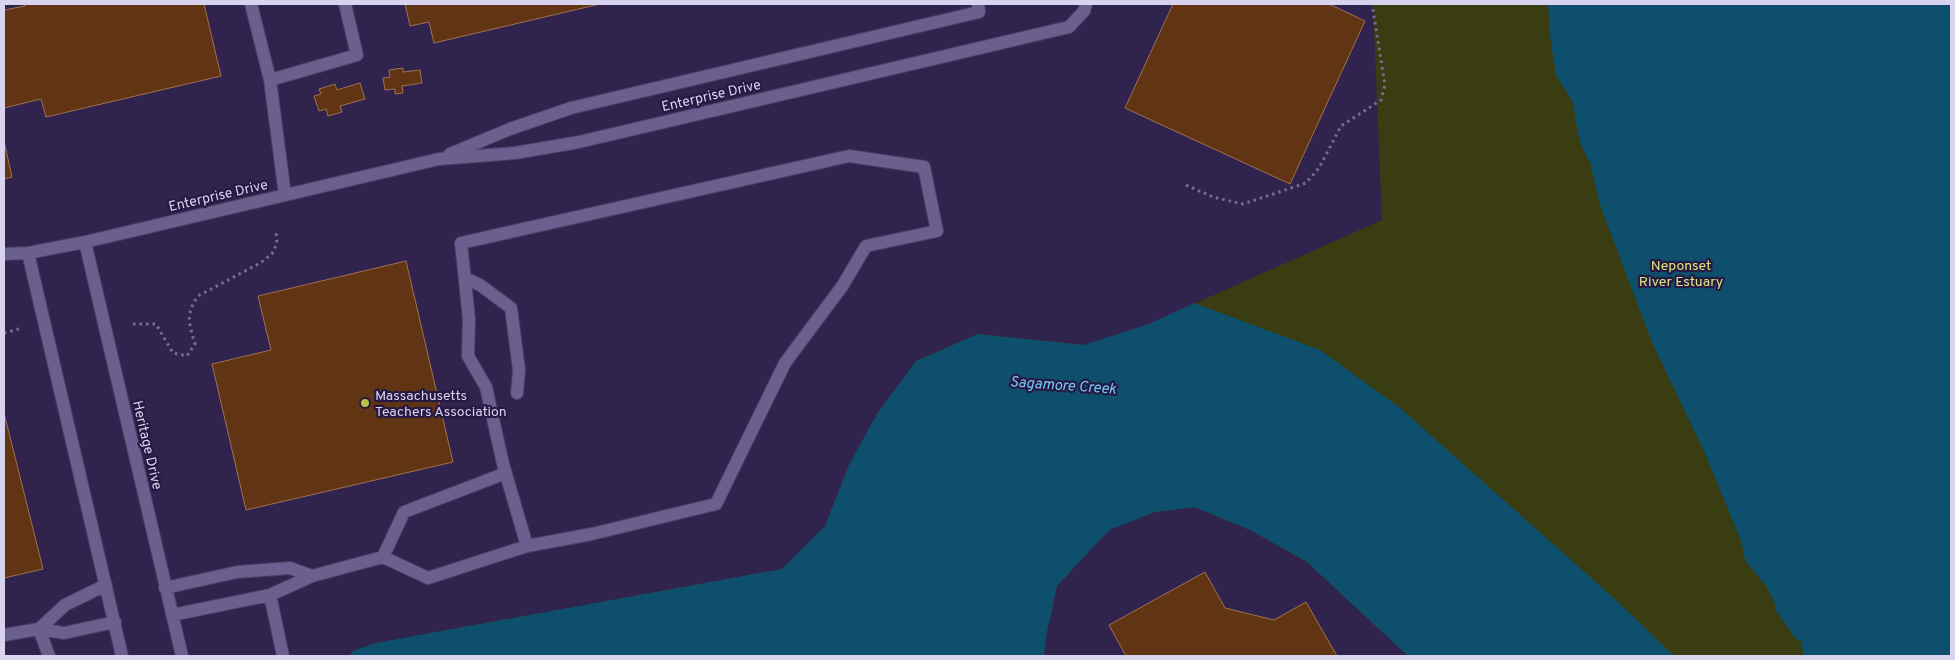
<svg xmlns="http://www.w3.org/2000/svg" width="1955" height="660" font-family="Overpass,sans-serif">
<rect width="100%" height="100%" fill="#30244f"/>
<path fill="#393d11" d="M1373,4H1951V656H1408L1307,562L1252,531L1195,507L1155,512L1109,530L1057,586L1046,636L1044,656H349L353,651L376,643L782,569L825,526L849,465L877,414L916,361L978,334L1085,345L1149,324L1382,220Z"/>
<path fill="#0d4f6d" d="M1548,4H1951V656H1804L1801,641L1796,639L1776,611L1774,601L1766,586L1745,560L1741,541L1704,451L1653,345L1600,205L1590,163L1582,148L1578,134L1573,103L1556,75L1550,36Z
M1194,303L1320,350L1399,407L1616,600L1674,656H1408L1307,562L1252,531L1195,507L1155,512L1109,530L1057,586L1046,636L1044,656H349L353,651L376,643L782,569L825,526L849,465L877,414L916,361L978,334L1084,345L1149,324Z"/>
<path fill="#613513" stroke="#a07051" d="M24,4H204L221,76L46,117L41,99L4,108V10L25,6Z
M405,4H600L434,43L429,22L410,26Z
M1173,4H1329L1365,21L1290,184L1125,108Z
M403,68V72L420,70L422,83L402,86L403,93L395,94V89L385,90L383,78L390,77L389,70Z
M360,83L365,99L340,106L342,112L328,116L326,109L319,111L314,96L321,94L319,89L335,84L337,90Z
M4,141L12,177L4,179Z
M406,261L453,462L246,510L212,364L271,350L258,296Z
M4,413L43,569L4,578Z
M1205,572L1225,608L1274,620L1306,602L1337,656H1126L1109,625Z"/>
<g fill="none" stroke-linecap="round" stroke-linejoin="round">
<g stroke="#4b3f64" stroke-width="14">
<path id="minor" d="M251,4L270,80
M450,154L510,129L571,108L979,12L978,4
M285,195L270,80L357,55L345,4
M85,242L182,656
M28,253L122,656
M4,254L28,253L85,242L439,159L515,153L579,142L1069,27L1084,11L1086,4
M465,278L480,285L511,308L519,370L517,393
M383,557L404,512L506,473
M165,588L237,572L290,568L312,576
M270,595L283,656
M172,615L270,595L312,576L383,557L428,578L527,546L592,534L716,504L785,363L843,285L866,246L937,231L924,167L849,156L461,243L469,319L468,356L486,387L503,464L527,546
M39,629L65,605L106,585
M39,629L49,656
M4,635L39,629L64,633L115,622"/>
</g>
<path stroke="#776e92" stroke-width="3" stroke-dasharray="2.5 4" stroke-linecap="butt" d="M1186,185L1213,197L1243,204L1306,183L1319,168L1341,126L1381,100L1385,85L1372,4
M133,324H156L173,353L187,356L195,344C189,323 185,315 198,296L260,263L272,254L277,243L276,231
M4,333L22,328"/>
<use href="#minor" stroke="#6a5f8f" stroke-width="12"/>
</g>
<circle fill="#b6c148" stroke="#261a44" stroke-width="2" cx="365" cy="403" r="5"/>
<g text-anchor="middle" stroke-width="4.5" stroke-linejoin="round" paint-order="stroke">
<g font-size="14" fill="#d8d3ee" stroke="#261a44">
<text transform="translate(711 95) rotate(-13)" y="5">Enterprise Drive</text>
<text transform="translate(218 195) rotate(-13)" y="5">Enterprise Drive</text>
<text transform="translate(148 445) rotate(77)" y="5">Heritage Drive</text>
</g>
<g font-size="14" fill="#dbe67f" stroke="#261a44">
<text x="1681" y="270">Neponset<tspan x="1681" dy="16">River Estuary</tspan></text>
</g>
<g font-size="14" fill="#d8d3ee" stroke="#261a44" text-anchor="start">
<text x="375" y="400">Massachusetts<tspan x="375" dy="16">Teachers Association</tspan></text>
</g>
<g font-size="15" font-style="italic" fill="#77c9f7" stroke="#261a44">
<text transform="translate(1063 385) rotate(4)" y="5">Sagamore Creek</text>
</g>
</g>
<rect width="1955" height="660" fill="none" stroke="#d8d3ee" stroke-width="10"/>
</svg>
